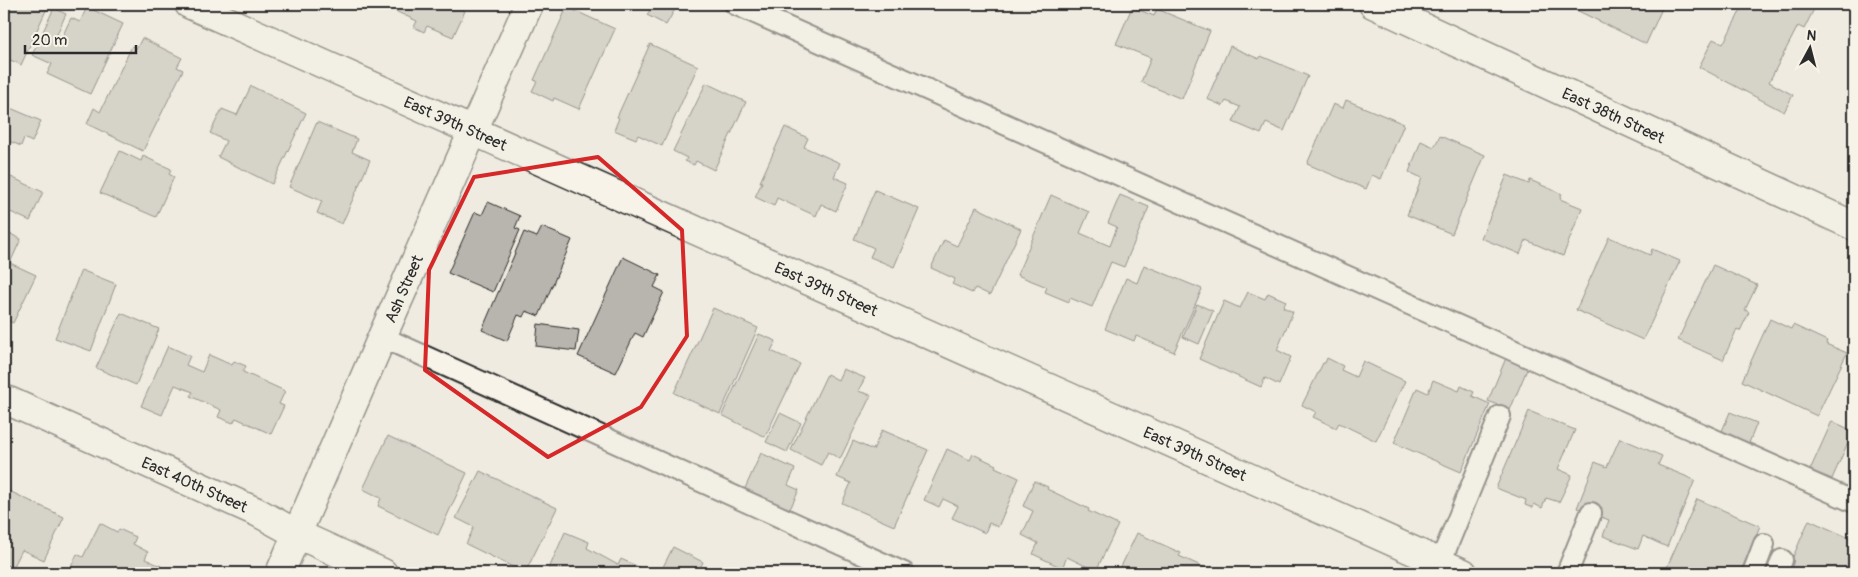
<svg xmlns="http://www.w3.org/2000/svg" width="1858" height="577" font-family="Pangolin,sans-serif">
<rect width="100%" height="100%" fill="#efebe0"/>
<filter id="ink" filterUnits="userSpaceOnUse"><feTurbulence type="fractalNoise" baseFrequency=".02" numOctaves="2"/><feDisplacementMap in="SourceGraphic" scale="10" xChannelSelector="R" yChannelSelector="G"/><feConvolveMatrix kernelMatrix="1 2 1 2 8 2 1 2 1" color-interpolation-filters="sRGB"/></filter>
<g filter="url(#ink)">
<path fill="#b8b5ae" stroke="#2b2b2b" d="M4,4H43L48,6L21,65L4,57V58Z
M343,4H359L357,10Z
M399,4H453V5L465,11L453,37L427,26L424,32L414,27L417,21L395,11Z
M654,4H678L666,25L647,15Z
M1571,4H1664L1646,44L1570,7Z
M1744,4H1804L1814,9L1804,29L1798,26L1769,82L1793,95L1784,112L1699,67L1713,39L1723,44Z
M87,7L123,24L90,94L47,74L52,64L32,55L54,8L66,14L57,34L62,37L71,18L80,22Z
M567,7L615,29L579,109L554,98L553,101L532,91L537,81L534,80Z
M1132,7L1154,16L1157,9L1210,31L1182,99L1141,82L1151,58L1116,44Z
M142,38L182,58L177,67L183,70L143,151L87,124L94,108L100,112L132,46L137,48Z
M650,44L698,66L662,146L638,135L636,139L614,130L619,118L617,117Z
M1230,46L1259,59L1261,56L1308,76L1284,131L1266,123L1261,134L1233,122L1240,107L1226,101L1223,106L1207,99Z
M706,83L746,102L714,170L696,161L694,165L685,161L687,158L673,151Z
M251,86L306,113L272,184L218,157L226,141L210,133L222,109L237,115Z
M1346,100L1404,124L1381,179L1372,175L1366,189L1307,164L1333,104L1343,108Z
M8,107L41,121L32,142L24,138L21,146L4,139V118Z
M317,122L357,139L352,152L370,160L342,224L317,213L322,201L289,187Z
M785,127L808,138L804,147L840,163L834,177L848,183L836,211L821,204L816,216L777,198L774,206L755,197L762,182H760Z
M1440,136L1485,155L1452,234L1407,215L1422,178L1409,172L1421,141L1434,147Z
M120,151L141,161L143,156L171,169L169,174L174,177L156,217L100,193Z
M1507,175L1529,184L1530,180L1562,194L1560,199L1582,208L1563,256L1526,240L1520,254L1481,238Z
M11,177L43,192L30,221L4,209V193Z
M875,190L919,209L894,267L870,257L874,248L854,239Z
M1051,195L1089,212L1080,233L1110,246L1117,227L1108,223L1120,195L1149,207L1124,267L1111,262L1092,307L1070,298L1069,302L1045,292L1047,287L1017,275Z
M488,202L520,216L515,228L520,230L493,292L448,273L475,212L482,215Z
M976,207L1021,229L990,295L975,288L972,293L952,284L955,279L931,268L944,240L957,246Z
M542,227L572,240L539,316L526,311L523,317L518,315L507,341L482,330L524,232L537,237Z
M4,231L21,239L10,263L36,275L13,323L4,319Z
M1609,237L1650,255L1652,249L1680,261L1643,340L1576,310Z
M623,257L660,275L654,287L664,292L643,337L635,333L616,373L578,356Z
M1144,265L1202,289L1174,352L1136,336L1134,341L1105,329L1126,278L1137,283Z
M1713,265L1757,285L1745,310L1749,312L1740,331L1737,329L1723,360L1678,340Z
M81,270L116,284L91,351L55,338Z
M1248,292L1265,299L1268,293L1286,301L1283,307L1293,312L1277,350L1291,357L1279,385L1265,378L1261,387L1199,359L1224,301L1240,308Z
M1197,304L1213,311L1199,344L1183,337Z
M713,308L758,328L720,414L674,393Z
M121,313L159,329L136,385L96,368Z
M1770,319L1791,329L1793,325L1827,341L1826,344L1847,353L1817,416L1742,381Z
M538,324L579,330L576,351L536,346Z
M759,334L776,341L771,351L800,364L765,437L722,415Z
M168,346L190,356L186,365L202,372L209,355L232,365L234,361L246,366L243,372L285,391L279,404L284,406L271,434L236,418L233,423L218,417L221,410L190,396L193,392L175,385L162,415L141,406Z
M1327,358L1343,366L1341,370L1356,377L1363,361L1405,381L1376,441L1339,423L1336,428L1313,417L1316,412L1302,405L1323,363H1325Z
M1506,358L1528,367L1510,410L1488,401Z
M843,369L865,378L858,391L871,395L840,459L828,452L821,465L791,450L827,374L838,380Z
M1433,380L1459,391L1461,386L1474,392L1472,396L1490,404L1461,472L1394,443L1417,388L1428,393Z
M1529,411L1575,430L1558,469L1572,475L1559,502L1546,498L1542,508L1534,504L1533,508L1525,505L1526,500L1496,488Z
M1730,412L1757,423L1749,443L1722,431Z
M780,413L801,423L787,452L766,442Z
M1832,421L1853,431L1832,479L1810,470Z
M882,430L928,450L894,526L842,503L851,483L837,477L853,441L873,450Z
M388,436L467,473L438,535L378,506L381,498L363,489Z
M1620,438L1662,456L1658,465L1695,480L1667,547L1643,536L1638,549L1603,536L1609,520L1577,508L1595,462L1607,467Z
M947,449L970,460L973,454L996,465L995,467L1019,478L998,527L989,523L985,533L952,518L958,506L943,499L939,507L924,500Z
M761,453L795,469L788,485L799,490L790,509L780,505L777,511L742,495Z
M480,471L557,508L525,573L466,544L474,527L456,518Z
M1034,481L1048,487L1047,489L1089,509L1088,511L1118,525L1096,571L1067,557L1062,568L1033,554L1038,543L1022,535L1033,511L1023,506Z
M5,489L64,517L44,560L22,550L13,568L4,564V492Z
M1697,499L1760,526L1740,573H1682L1667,567Z
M1809,520L1854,540V557L1847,573H1786Z
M100,523L117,532L119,529L136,537L133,544L148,552L145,559L161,566L157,573H76L77,570L71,567L77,554L83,557Z
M565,532L589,542L587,548L618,565L621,559L643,569L641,573H547Z
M1137,533L1181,553L1179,556L1210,570L1209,573H1118Z
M673,547L703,562L698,573H660Z"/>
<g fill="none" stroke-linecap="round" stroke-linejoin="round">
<g stroke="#2b2b2b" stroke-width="24">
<path id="service" d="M735,4L1854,502
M382,337L904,573
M1440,563L1500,416
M1567,573L1591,513
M1753,573L1764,544
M1777,573L1782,560"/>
</g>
<g stroke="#2b2b2b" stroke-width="31">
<g id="minor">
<path id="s1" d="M189,4L1463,573"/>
<path id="s2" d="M1373,4L1854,226"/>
<path id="s3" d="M4,399L257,512L297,534L383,573"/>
<path id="s4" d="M280,573L382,337L529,4"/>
</g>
</g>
<use href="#service" stroke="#f7f3e8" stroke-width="20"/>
<use href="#minor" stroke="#f7f3e8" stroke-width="28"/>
</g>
</g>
<path d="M0 0H1858V577H0ZM598,157L682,230L687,336L641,407L548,457L425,370L429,270L474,177Z" fill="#efebe0" fill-opacity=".55" fill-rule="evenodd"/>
<path fill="none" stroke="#d62828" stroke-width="4" stroke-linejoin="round" d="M598,157L682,230L687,336L641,407L548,457L425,370L429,270L474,177Z"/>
<g text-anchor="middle" stroke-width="5" stroke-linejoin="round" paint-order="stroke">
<g font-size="16" fill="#2b2b2b" stroke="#f7f3e8">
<text dy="6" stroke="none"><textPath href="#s2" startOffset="265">East 38th Street</textPath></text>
<text dy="6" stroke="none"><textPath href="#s1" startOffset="292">East 39th Street</textPath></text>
<text dy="6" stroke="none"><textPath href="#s4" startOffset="310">Ash Street</textPath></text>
<text dy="6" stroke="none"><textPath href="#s1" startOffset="698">East 39th Street</textPath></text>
<text dy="6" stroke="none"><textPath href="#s1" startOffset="1102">East 39th Street</textPath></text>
<text dy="6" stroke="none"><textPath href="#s3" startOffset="209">East 40th Street</textPath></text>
</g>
</g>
<rect width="1858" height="577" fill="none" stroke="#f7f3e8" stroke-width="20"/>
<rect x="10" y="10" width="1838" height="557" fill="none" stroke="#2b2b2b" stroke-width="2" filter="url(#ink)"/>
<g transform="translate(1810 48) rotate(7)" stroke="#f7f3e8" stroke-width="4" paint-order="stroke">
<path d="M0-4L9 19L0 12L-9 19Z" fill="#2b2b2b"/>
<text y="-8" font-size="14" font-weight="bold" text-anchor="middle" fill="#2b2b2b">N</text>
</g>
<path d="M25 45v8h111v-8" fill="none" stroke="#2b2b2b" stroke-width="2.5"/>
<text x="32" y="45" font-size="15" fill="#2b2b2b" stroke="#f7f3e8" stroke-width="4" paint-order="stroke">20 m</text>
</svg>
